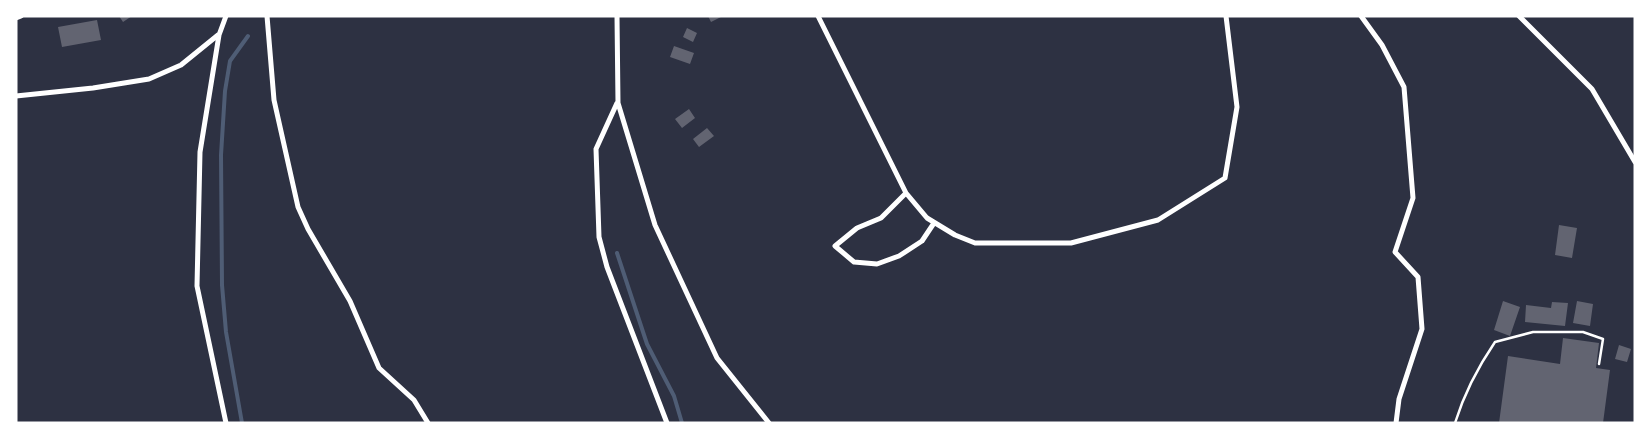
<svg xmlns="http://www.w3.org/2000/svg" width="1651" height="439" font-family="'Source Serif 4',serif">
<rect width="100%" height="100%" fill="#2d3142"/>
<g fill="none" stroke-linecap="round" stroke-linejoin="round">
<path stroke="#4f5d75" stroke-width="4" d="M617,253L647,344L674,396L682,423
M242,423L226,332L222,285L221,155L225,91L230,61L248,36"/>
</g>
<path fill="#626471" d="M119,16H132L123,22Z
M708,16H723L711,22Z
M97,20L101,40L62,47L58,27Z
M687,28L697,33L693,42L683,37Z
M674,46L694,53L690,64L670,57Z
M689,109L695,118L682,128L675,119Z
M707,128L714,136L699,147L693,139Z
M1559,225L1577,228L1572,258L1555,255Z
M1503,301L1520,307L1510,336L1494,330Z
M1577,301L1593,304L1590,326L1573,323Z
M1552,302L1568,303L1565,326L1525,322L1526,305L1551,308Z
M1563,338L1599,343L1596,368L1610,370L1603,423H1499L1508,356L1560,364Z
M1619,345L1631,349L1627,362L1615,359Z"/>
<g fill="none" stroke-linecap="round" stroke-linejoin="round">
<path stroke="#fff" stroke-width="2.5" d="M1455,423C1464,394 1478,367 1495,342L1533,332H1583L1603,339L1599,364"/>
<path stroke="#fff" stroke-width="5" d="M226,16L219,35L200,152L197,286L226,423
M267,16L274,100L298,207L308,229L350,301L379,368L414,400L428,423
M617,16L618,103L655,225L717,358L769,423
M818,16L906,193L927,218L955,235L975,243H1071L1158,220L1225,178L1237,107L1226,16
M1361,16L1382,45L1404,87L1413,198L1395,252L1418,277L1422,329L1399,399L1396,423
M1519,16L1592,89L1635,162
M16,18L21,16
M16,96L93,88L149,79L181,65L218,35
M617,103L596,149L599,237L607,267L667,423
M906,193L881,218L857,228L835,246L854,262L877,264L899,256L922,241L934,223"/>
</g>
<rect width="1651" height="439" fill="none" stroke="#ffffff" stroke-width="35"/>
</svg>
